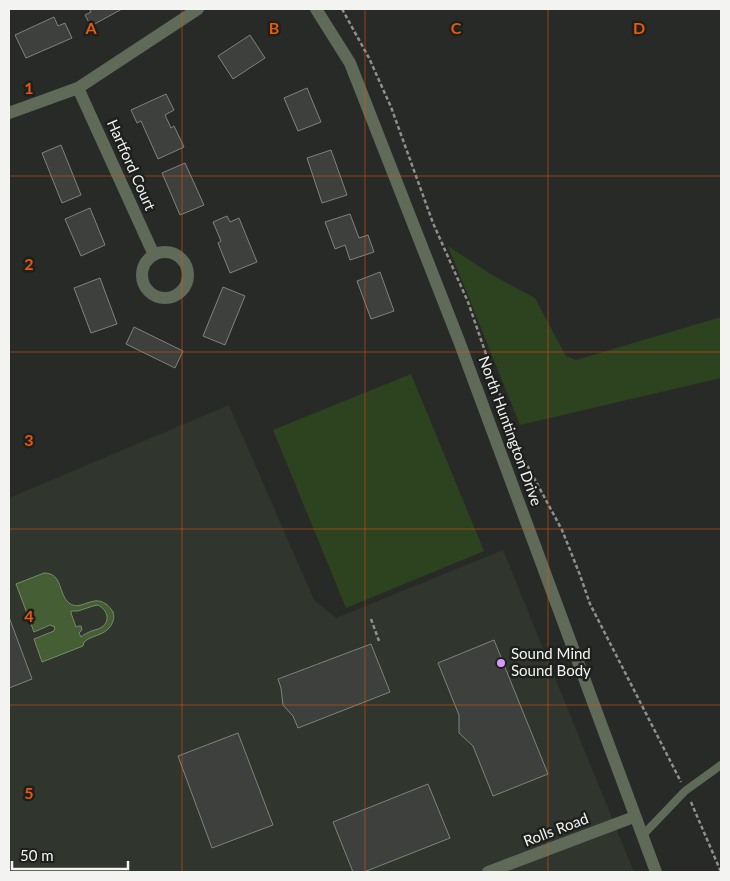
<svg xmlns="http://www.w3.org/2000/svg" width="730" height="881" font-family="Lato,sans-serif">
<rect width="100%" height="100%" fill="#282a27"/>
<path fill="#30352d" d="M229,405L314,600L336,618L503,550L634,872H9V498Z"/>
<path fill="#2d421f" d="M448,246L492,275L535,298L566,356L576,360L721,317V378L520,425Z
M411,374L484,551L346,608L273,430Z"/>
<path fill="#455e34" stroke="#798b6d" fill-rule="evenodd" d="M44,573C63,573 58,594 69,603C81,612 92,594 106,604C109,606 111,609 113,612C115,618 113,622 110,627C103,636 92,635 84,642L83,646L42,662L34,639L54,631L55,627L50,625L34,632L16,584ZM98,605C107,610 111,620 102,627C98,630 92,630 87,633C85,634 83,635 81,637L79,633L82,630L81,626H79L76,627L71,613V611H78L93,606Z"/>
<path fill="#3d403c" stroke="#80827e" d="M89,9H122L91,26L85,15L91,12Z
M54,17L58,26L65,23L72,38L26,58L15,35Z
M250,35L265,58L233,79L218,56Z
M307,88L321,122L298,131L284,98Z
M166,94L174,110L165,115L171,128L174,126L184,147L158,159L141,121L137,123L131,110Z
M61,145L81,195L62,203L42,153Z
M331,150L347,195L322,203L307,158Z
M185,163L204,205L180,215L162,173Z
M90,208L105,245L81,256L65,219Z
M350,214L359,238L368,235L374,252L350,260L345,245L335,249L325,222Z
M227,216L230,222L239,218L257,262L230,273L218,243L221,241L213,222Z
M380,272L394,311L371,319L357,281Z
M100,278L117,324L91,333L74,288Z
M223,287L245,296L225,345L203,336Z
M134,327L183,351L175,368L126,344Z
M9,617L32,679L9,688Z
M494,640L548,774L493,796L473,746L459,733V715L438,663Z
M371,644L390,692L298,728L293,716L283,705L281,688L278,679Z
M238,733L273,825L212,848L178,756Z
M428,784L450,838L364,872H353L333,822Z"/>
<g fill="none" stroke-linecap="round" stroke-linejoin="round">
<path stroke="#8e908d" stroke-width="2.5" stroke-dasharray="4 2.5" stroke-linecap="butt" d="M342,9L369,58L391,107L433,223L468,302L519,450L562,530L580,575L590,604L681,782
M371,619L379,641
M691,802L721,872"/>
<path stroke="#5f6b58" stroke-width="8" d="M642,836L685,791L721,765"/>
<path stroke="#5f6b58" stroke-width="12" d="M78,88L154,255
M9,113L78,88L198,9
M142 275a23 23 0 1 1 46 0a23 23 0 1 1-46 0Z
M488,872L634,817"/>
<path stroke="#5f6b58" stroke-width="12" d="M316,9L350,63L459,341L656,872"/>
</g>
<path fill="none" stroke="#e8590c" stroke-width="1" stroke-opacity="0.55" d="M182,9V872M365,9V872M548,9V872M9,176H721M9,352H721M9,529H721M9,705H721"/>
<circle fill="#d89af8" stroke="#1e201d" stroke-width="2" cx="501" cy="663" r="5"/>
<g text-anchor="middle" stroke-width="5" stroke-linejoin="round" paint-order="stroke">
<g font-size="15" fill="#f3f4f2" stroke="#1e201d">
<text transform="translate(131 165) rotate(66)" y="5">Hartford Court</text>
<text transform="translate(510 431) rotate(70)" y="5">North Huntington Drive</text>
<text transform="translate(556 830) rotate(-21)" y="5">Rolls Road</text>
</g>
<g font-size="15" fill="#f3f4f2" stroke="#1e201d" text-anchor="start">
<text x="511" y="659">Sound Mind<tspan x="511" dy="17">Sound Body</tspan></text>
</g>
</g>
<g font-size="16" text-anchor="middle" font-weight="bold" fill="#e8590c" stroke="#1e201d" stroke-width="5" stroke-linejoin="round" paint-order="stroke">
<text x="91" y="34">A</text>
<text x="274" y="34">B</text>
<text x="456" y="34">C</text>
<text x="639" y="34">D</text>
<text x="29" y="94">1</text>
<text x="29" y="270">2</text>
<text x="29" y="446">3</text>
<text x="29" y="622">4</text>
<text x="29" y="799">5</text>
</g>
<rect width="730" height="881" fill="none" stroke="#f3f4f2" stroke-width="20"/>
<path d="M12 861v8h116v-8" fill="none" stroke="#f3f4f2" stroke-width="2.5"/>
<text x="20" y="861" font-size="15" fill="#f3f4f2" stroke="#1e201d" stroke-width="4" paint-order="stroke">50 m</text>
</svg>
